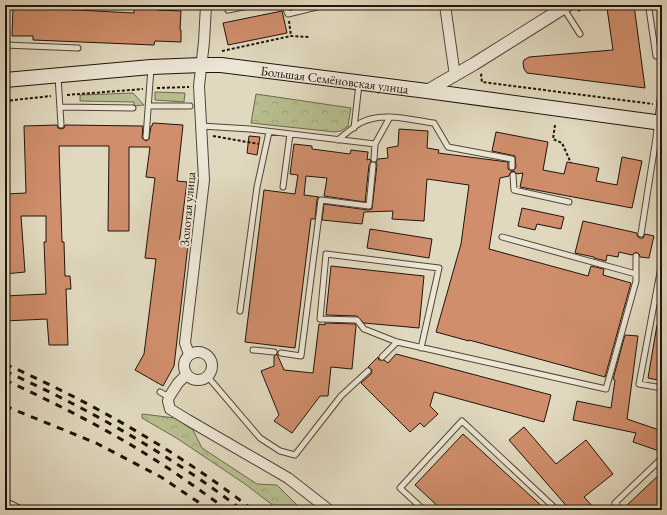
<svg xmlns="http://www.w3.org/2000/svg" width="667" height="515" font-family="'EB Garamond',serif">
<defs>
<pattern id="forest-crowns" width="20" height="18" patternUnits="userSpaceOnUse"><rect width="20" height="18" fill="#b7be8f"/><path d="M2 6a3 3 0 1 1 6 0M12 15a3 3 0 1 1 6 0" fill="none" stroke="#9da27a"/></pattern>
</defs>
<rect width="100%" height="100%" fill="#e1d9bf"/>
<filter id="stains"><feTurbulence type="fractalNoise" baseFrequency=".005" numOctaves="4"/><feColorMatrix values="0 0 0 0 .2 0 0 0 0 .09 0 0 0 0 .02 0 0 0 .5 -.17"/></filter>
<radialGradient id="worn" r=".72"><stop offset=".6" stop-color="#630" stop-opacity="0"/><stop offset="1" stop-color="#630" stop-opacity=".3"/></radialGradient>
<path fill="#b7be8f" stroke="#6c694c" d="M155,92L185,93L184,102L155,100Z
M133,93L144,105L134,106V102L80,101V95Z"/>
<path fill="url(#forest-crowns)" stroke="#6c694c" d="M256,94L351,108L348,126L341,131L335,132L251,123Z
M142,414L175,418L193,430L202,448L257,484L277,485L302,510H279L245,484L178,439L142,418Z"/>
<path fill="#d08e6c" stroke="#20140a" d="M33,5H58V9L134,13V5H157V10L181,11L180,30H181V42L155,41L154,45L33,40V36H12L13,7L33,8Z
M622,5H634L645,88L527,73L524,69L523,63L524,60L529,57L613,50L607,8Z
M282,11L287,33L228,45L223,23Z
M153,123L183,125L177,181L187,182L179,244L188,245L174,366L163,386L135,370L144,354L156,259L145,258L155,178L146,177L150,147H129V231H108L109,146H59L62,242H64L65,276H70L71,289H66L68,345H49L47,319L5,321V296L46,294L44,242H46V216H21L25,272L5,274V194L26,193L24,126L57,125L58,128L61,129L64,128L65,125L143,126L142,138L146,141L149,139L151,126H152Z
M399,129L428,131L427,148L439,150L438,153L508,162V169L512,171L514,170L516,167L515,156L492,151L496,132L548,142L543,170L564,174L567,162L599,168L596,181L617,185L622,157L642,161L632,208L520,187L523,173L517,174L515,172L512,171L510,173L509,176L500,178L489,249L588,276L591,266L604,269L603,275L631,283L605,377L469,340V341L436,332L461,244L469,185L427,179L424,221L392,219L393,211L364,212L362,224L322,220L324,204L368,210L372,209L377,165L376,162L378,159L388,158L387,148L398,146Z
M249,136L260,137L257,155L247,153Z
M294,144L312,146V149L350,154L351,150L368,152L367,160L370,159L371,162L369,165L365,202L324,196L327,178L306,176L304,195L319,197L317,199L315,219H311L295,348L245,342L264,190L295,194L298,175L290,174Z
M522,208L564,217L561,229L537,224L535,230L518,226Z
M583,221L637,233V236L640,238H643L645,234L654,236L649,258L640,257L639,254L636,252L632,255L619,252L618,257L607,255L606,261L594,258V257L575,253Z
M370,229L432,239L429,258L367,248Z
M331,266L424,276L419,328L364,323L357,316L326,315Z
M325,323L355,324L356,326L352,369L331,367L328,396H320L292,433L274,421L279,415L261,371L274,366V356L277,354L284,370L313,373L319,324L325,325Z
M657,325L662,326V381L648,378Z
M625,335L638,336L627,419L662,431V452L633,442L636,433L573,420L577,401L611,408L615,380L613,379Z
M396,354L551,395L544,422L434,392L430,406L438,414L424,427L420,423L410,432L361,383L371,374L372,370L368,367L378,357L379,360H384L388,363Z
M524,427L556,464L586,440L613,474L584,497L596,510H570L509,440Z
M463,434L546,510H442L415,485Z
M662,472V510H625L624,508Z"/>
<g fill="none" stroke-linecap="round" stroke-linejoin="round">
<g stroke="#504537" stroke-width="7">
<path id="service" d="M284,5L288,14L325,5
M652,5L649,9L656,56
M564,9L580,34
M228,10L253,5
M5,45L78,48
M58,76L61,125
M149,106H190
M60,107L133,108
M201,126L250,129L375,144
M354,128L359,84
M146,137L151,68
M338,140C345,134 352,128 360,123C382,111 411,120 434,123L448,147L512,159V167
M374,159L375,144L390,117
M513,175L514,190L569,202
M283,187L290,134
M641,234L656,138L662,82
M502,237L636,274
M662,262L639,384L662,388
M240,311L257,187L269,132
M421,348L439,268L326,254L320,319L357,320L364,329L397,342L606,389L636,281V256
M253,350L274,352
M281,353L301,356L321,200L369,206L373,165
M382,357L397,342
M208,377L260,438L280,451L295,455L341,396L368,371
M160,392L169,397
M5,501L23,510
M424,510L400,488L462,421L557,510
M621,510L615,503L662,458"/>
</g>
<g stroke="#504537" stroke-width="12">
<path id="minor" d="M445,5L455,76
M184 366a14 14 0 1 1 28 0a14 14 0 1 1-28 0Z
M189,354L185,343L204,180L199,86L204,42L206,5
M186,375L178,383L169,397L168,401L170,409L188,420L288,478L329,510"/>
</g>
<g stroke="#504537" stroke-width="14">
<path id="tertiary" d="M427,91L474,64L568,5"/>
</g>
<g stroke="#20140a" stroke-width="16">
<g id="secondary">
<path id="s1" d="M5,80L151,67L202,65H221L427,91L662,123"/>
</g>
</g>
<path stroke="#20140a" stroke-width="2" stroke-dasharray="3 2" stroke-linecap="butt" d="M578,11L587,5
M289,21L291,36
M222,51L291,36L310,37
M482,74L481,75L482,82L653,104
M157,88L189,87
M67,95L143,89
M5,101L51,96
M555,125L553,139L562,143L571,163
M213,136L259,144"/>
<use href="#service" stroke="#ece6d5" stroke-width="5"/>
<use href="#minor" stroke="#ece6d5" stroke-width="10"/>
<use href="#tertiary" stroke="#ece6d5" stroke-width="12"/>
<use href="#secondary" stroke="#ece6d5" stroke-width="14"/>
<path stroke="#20140a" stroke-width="3" stroke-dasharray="7 7" stroke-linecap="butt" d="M5,364C93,403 177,451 253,510
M5,371C89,409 169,454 242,510
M5,380C59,405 113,432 163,465C185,479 206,495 228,510
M5,406L96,443L161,477L210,510"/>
</g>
<g text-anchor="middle" stroke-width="4" stroke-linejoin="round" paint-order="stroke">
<g font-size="13" fill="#20140a" stroke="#ece6d5">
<text dy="5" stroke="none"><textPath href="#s1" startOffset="331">Большая Семёновская улица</textPath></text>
<text transform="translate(187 209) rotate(-85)" y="5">Золотая улица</text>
</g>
</g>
<rect width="667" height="515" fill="none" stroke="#e1d9bf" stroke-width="20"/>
<rect x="6" y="6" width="655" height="503" fill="none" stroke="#20140a" stroke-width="2"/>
<rect x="10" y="10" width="647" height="495" fill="none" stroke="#20140a"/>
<rect width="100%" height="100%" filter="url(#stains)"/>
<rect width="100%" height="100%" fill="url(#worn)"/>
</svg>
